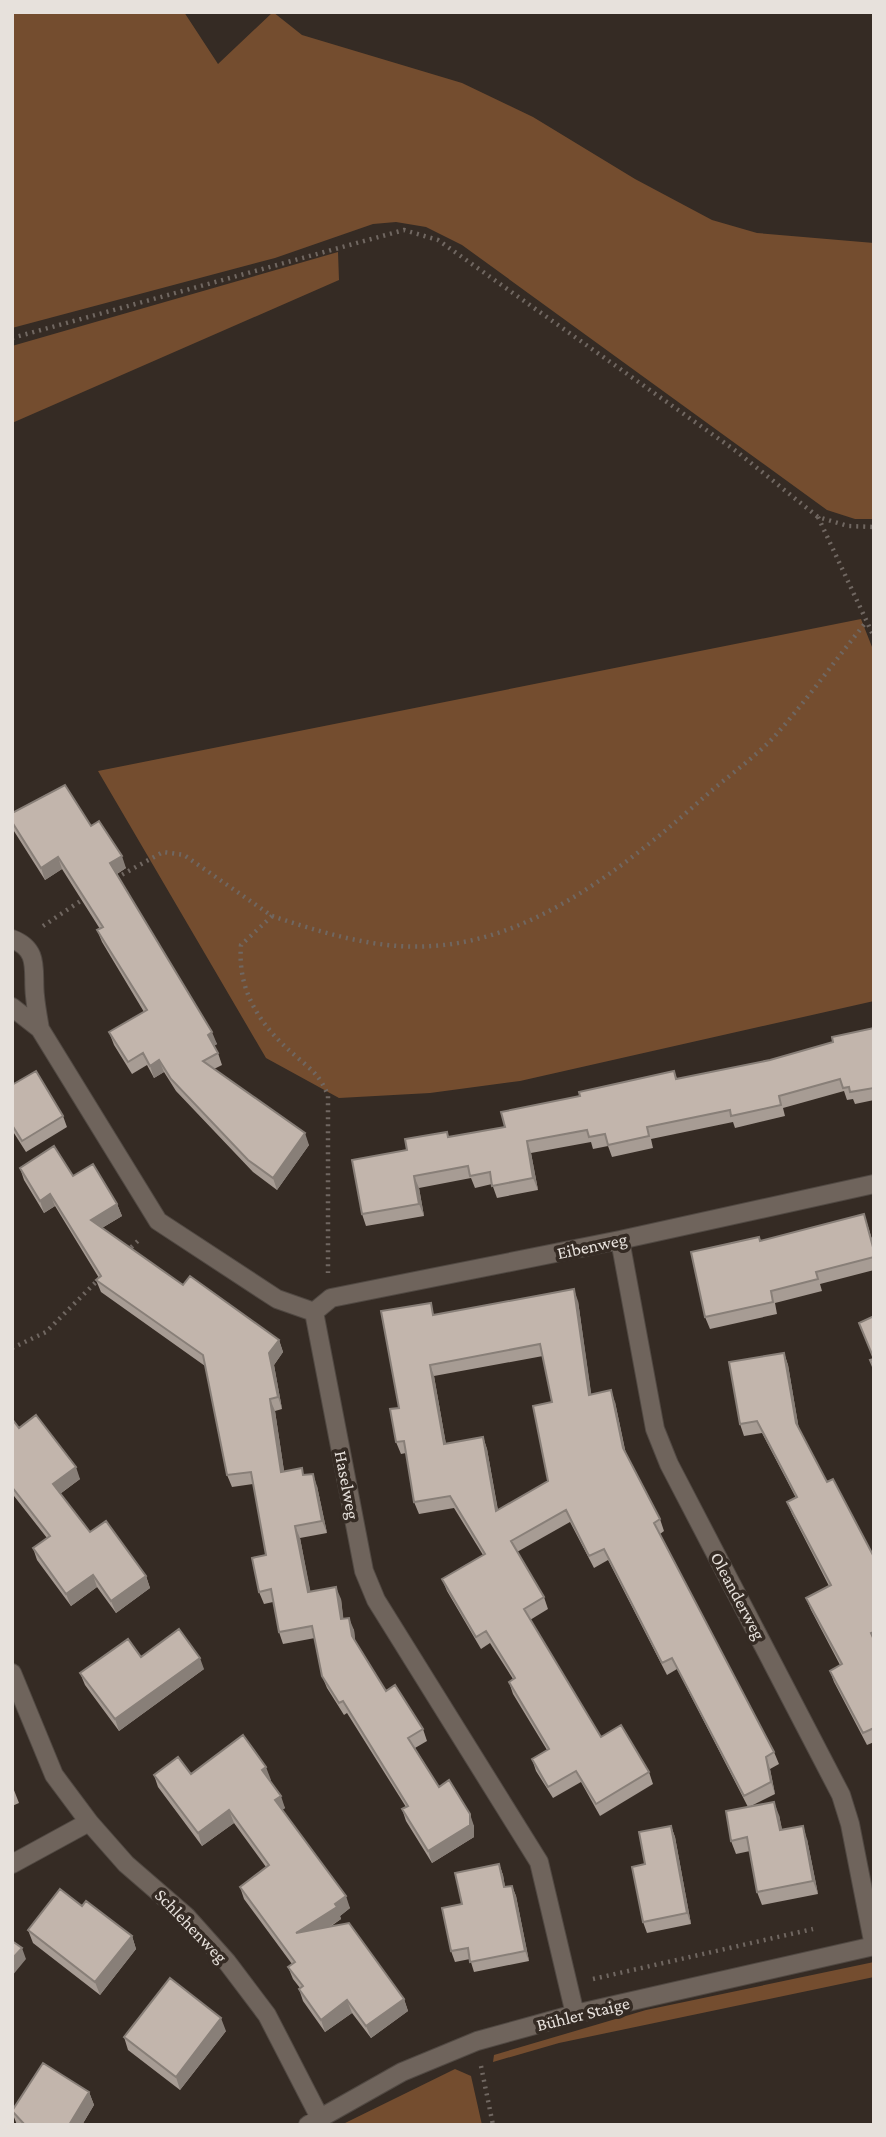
<svg xmlns="http://www.w3.org/2000/svg" width="886" height="2137" font-family="'Crimson Pro',serif">
<rect width="100%" height="100%" fill="#352b24"/>
<path fill="#744d2f" d="M12,12H184L218,64L273,12L302,35L462,83L533,117L635,179L712,220L757,233L874,243V519H855L827,510L462,245L426,227L396,222L373,224L275,258L12,328Z
M338,252L339,280L12,423V346Z
M861,619L874,652V1001L520,1081L430,1093L339,1098L266,1058L98,771Z
M874,1962V1977L559,2043L493,2062L494,2055L646,2010Z
M455,2069L471,2076L482,2125H341Z"/>
<g fill="none" stroke-linecap="round" stroke-linejoin="round">
<g stroke="#514943" stroke-width="20">
<path id="street" d="M12,939C41,950 32,972 35,996C36,1007 38,1018 40,1029
M12,1007L40,1029L158,1221L277,1299L314,1312L364,1571L376,1600L539,1862L575,2014
M620,1240L655,1429L669,1464L841,1795L850,1824L874,1946
M314,1312L331,1298L620,1240L874,1184
M12,1673L54,1775L89,1822
M12,1864L89,1822L126,1864L186,1916L227,1962L267,2015L320,2118
M308,2125L402,2072L477,2041L575,2014L874,1946"/>
</g>
<path stroke="#706761" stroke-width="4.5" stroke-dasharray="2 5" stroke-linecap="butt" d="M12,338L404,230L438,240L736,451L818,517L848,526L874,527
M818,517L874,637
M116,878L163,852L184,855L272,916L241,945C237,993 262,1028 298,1058C314,1072 319,1075 328,1095V1273
M272,916C323,933 378,950 432,946C538,940 634,859 710,792C731,774 755,757 774,737C807,700 836,659 867,621
M43,926L85,898
M126,1252L140,1239
M12,1348L46,1332L100,1278
M593,1979L813,1929
M481,2066L493,2125"/>
<use href="#street" stroke="#6f645c" stroke-width="18"/>
</g>
<path fill="#a79c94" fill-rule="evenodd" d="M12,813L91,826L126,868L117,874L217,1044L214,1046L218,1053L222,1065L214,1069L309,1145L277,1190L253,1172L176,1091L164,1072L154,1078L147,1065L132,1074L114,1045L109,1032L144,1012L102,942L97,930L100,929L62,869L45,880L12,828Z
M874,1028V1100L855,1104L853,1099L847,1100L844,1091L783,1108L785,1116L735,1128L733,1122L651,1139L653,1148L612,1157L608,1146L593,1149L591,1142L531,1153L538,1190L497,1198L492,1184L475,1188L471,1178L419,1188L424,1216L366,1226L362,1214L448,1137L505,1127L580,1096L674,1071L677,1079L770,1060L833,1042Z
M12,1085L63,1116L67,1127L26,1152L12,1130Z
M20,1168L73,1176L117,1204L122,1216L102,1228L183,1285L279,1340L283,1352L274,1365L282,1409L275,1411L284,1471L304,1475L317,1486L327,1533L300,1538L310,1591L341,1599L343,1618L354,1630L355,1641L386,1691L423,1729L427,1741L415,1748L439,1787L474,1826V1837L432,1863L406,1821L402,1809L406,1807L347,1713L344,1715L327,1688L322,1676L315,1638L283,1644L279,1632L273,1602L264,1604L259,1592L266,1555L253,1484L232,1487L227,1475L205,1366L101,1292L96,1280L99,1278L55,1206L44,1213L24,1180Z
M864,1214L874,1246V1270L820,1284L822,1291L775,1303L777,1314L710,1329L705,1317L759,1237L760,1241Z
M578,1301L591,1394L615,1402L626,1454L660,1519L664,1531L660,1534L774,1752L779,1764L770,1769L775,1794L751,1806L779,1815L782,1830L807,1839L818,1894L762,1905L757,1892L750,1851L736,1854L731,1841L748,1807L677,1669L667,1675L608,1560L594,1568L570,1522L517,1552L544,1597L548,1609L530,1620L601,1737L649,1772L653,1784L600,1816L581,1782L553,1798L536,1771L532,1759L547,1750L513,1694L509,1682L513,1679L490,1643L481,1649L447,1591L442,1579L483,1555L454,1508L419,1514L414,1502L406,1453L401,1454L396,1442L399,1408L435,1315ZM543,1356L552,1402L548,1481L498,1510L487,1449L483,1437L446,1444L434,1376Z
M784,1353L788,1365L799,1430L827,1482L874,1557V1742L867,1745L834,1682L830,1671L840,1665L811,1610L806,1598L829,1586L792,1514L787,1502L796,1498L762,1433L744,1436L740,1424Z
M12,1419L19,1428L80,1479L60,1494L90,1532L146,1576L150,1588L116,1613L97,1587L71,1606L37,1560L33,1548L47,1538L14,1496L12,1498Z
M141,1657L204,1669L119,1731L85,1685L80,1673Z
M191,1774L271,1780H269L285,1808L282,1810L350,1908L340,1916L341,1919L330,1927L404,1999L408,2011L371,2038L352,2013L325,2032L303,2001L299,1989L300,1988L293,1979L288,1967L292,1964L244,1899L240,1887L266,1867L234,1823L202,1846L158,1787L154,1775Z
M12,1785L19,1803L12,1806Z
M671,1826L675,1837L691,1924L647,1933L643,1922L645,1864Z
M499,1864L503,1875L505,1887L512,1886L516,1896L529,1961L474,1972L470,1959L455,1962L451,1951L462,1904Z
M28,1930L132,1936L136,1949L100,1995L33,1943Z
M226,2031L180,2090L128,2050L124,2037Z
M89,2092L94,2105L82,2125H17L12,2112Z"/>
<path fill="#887f78" d="M122,856L126,868L115,875L110,863Z
M58,857L62,869L45,880L41,868Z
M212,1032L217,1044L212,1047L208,1035Z
M159,1060L164,1072L154,1078L150,1066Z
M305,1133L309,1145L277,1190L273,1178Z
M527,1141L531,1153L538,1190L533,1178Z
M414,1176L419,1188L424,1216L419,1204Z
M50,1194L55,1206L44,1213L40,1201Z
M117,1204L122,1216L95,1232L91,1220Z
M864,1214L874,1246V1251Z
M574,1289L578,1301L593,1406L589,1395Z
M279,1340L283,1352L274,1365L282,1409L278,1397L269,1353Z
M784,1353L788,1365L800,1435L796,1423Z
M430,1365L434,1376L448,1456L444,1444Z
M611,1390L615,1402L627,1460L623,1448Z
M270,1399L275,1411L286,1484L281,1472Z
M483,1437L487,1449L500,1523L496,1511Z
M76,1467L80,1479L57,1496L53,1484Z
M313,1474L317,1486L327,1533L322,1521Z
M295,1526L300,1538L313,1604L308,1592Z
M93,1575L97,1587L71,1606L66,1594Z
M146,1576L150,1588L116,1613L111,1601Z
M336,1587L341,1599L345,1631L341,1619Z
M349,1618L354,1630L356,1648L352,1636Z
M200,1658L204,1669L119,1731L115,1719Z
M766,1757L770,1769L775,1794L771,1782Z
M266,1767L271,1780L266,1782L262,1770Z
M281,1796L285,1808L279,1812L275,1800Z
M774,1802L779,1815L785,1843L780,1830Z
M229,1810L234,1823L202,1846L198,1833Z
M470,1814L474,1826V1837L432,1863L428,1851Z
M671,1826L675,1837L691,1924L687,1913Z
M803,1826L807,1839L818,1894L813,1881Z
M499,1864L503,1875L507,1898L504,1887Z
M512,1886L516,1896L529,1961L525,1951Z
M346,1896L350,1908L340,1916L341,1919L300,1945L296,1933Z
M132,1936L136,1949L100,1995L95,1982Z
M22,1948L26,1959L12,1976V1959Z
M404,1999L408,2011L371,2038L366,2026Z
M347,2000L352,2013L325,2032L321,2020Z
M221,2018L226,2031L180,2090L176,2077Z
M89,2092L94,2105L82,2125H69Z"/>
<path fill="#c2b5ac" stroke="#887f78" stroke-width="2" fill-rule="evenodd" d="M65,785L91,826L99,821L122,856L110,863L212,1032L208,1035L218,1053L203,1061L305,1133L273,1178L248,1160L171,1079L159,1060L150,1066L143,1053L128,1062L109,1032L147,1010L97,930L103,927L58,857L41,868L12,822V813Z
M874,1028V1088L850,1092L849,1087L843,1088L840,1079L779,1096L781,1105L731,1116L730,1110L647,1127L649,1136L608,1145L605,1134L589,1137L587,1130L527,1141L533,1178L492,1186L490,1172L470,1176L468,1166L414,1176L419,1204L362,1214L352,1160L407,1150L405,1139L447,1132L448,1137L505,1127L501,1112L580,1096L579,1092L674,1071L676,1079L770,1060L833,1042L832,1037Z
M36,1071L63,1116L22,1141L12,1125V1085Z
M54,1146L73,1176L93,1164L117,1204L91,1220L183,1285L190,1276L279,1340L269,1353L278,1397L270,1399L281,1472L302,1468L303,1475L313,1474L322,1521L295,1526L308,1592L336,1587L341,1619L349,1618L352,1636L386,1691L395,1685L423,1729L408,1738L439,1787L449,1780L470,1814V1825L428,1851L402,1809L408,1806L343,1701L339,1703L322,1676L312,1626L279,1632L271,1589L259,1592L252,1558L266,1555L251,1472L227,1475L203,1355L96,1280L101,1276L50,1194L40,1201L20,1168Z
M864,1214L874,1251V1257L816,1272L818,1279L771,1291L773,1302L705,1317L691,1252L759,1237L760,1241Z
M574,1289L589,1395L611,1390L623,1448L660,1519L654,1523L774,1752L766,1757L771,1782L744,1796L672,1658L662,1663L604,1549L589,1556L566,1510L511,1541L544,1597L524,1609L601,1737L621,1725L649,1772L596,1804L576,1771L548,1787L532,1759L549,1749L509,1682L515,1678L486,1631L476,1637L442,1579L485,1554L450,1496L414,1502L404,1441L396,1442L390,1409L399,1408L381,1311L431,1303L433,1315ZM540,1344L552,1402L533,1406L548,1481L496,1511L483,1437L444,1444L430,1365Z
M874,1316V1369L870,1360L874,1359L859,1323Z
M784,1353L796,1423L827,1482L833,1479L874,1557V1632L871,1633L874,1640V1728L863,1733L830,1671L842,1664L806,1598L831,1585L787,1502L797,1497L757,1421L740,1424L729,1362Z
M36,1415L76,1467L53,1484L90,1532L106,1521L146,1576L111,1601L93,1575L66,1594L33,1548L50,1536L12,1487V1419L19,1428Z
M179,1629L200,1658L115,1719L80,1673L128,1639L141,1657Z
M243,1735L266,1767L262,1770L281,1796L275,1800L346,1896L335,1904L337,1907L296,1933L349,1923L404,1999L366,2026L347,2000L321,2020L299,1989L303,1986L288,1967L295,1962L240,1887L269,1865L229,1810L198,1833L154,1775L178,1757L191,1774Z
M774,1802L780,1830L803,1826L813,1881L757,1892L747,1837L731,1841L726,1811Z
M671,1826L687,1913L643,1922L632,1867L645,1864L639,1832Z
M499,1864L504,1887L512,1886L525,1951L470,1962L468,1948L451,1951L442,1908L462,1904L455,1873Z
M60,1889L82,1906L86,1901L132,1936L95,1982L28,1930Z
M12,1941L22,1948L12,1959Z
M170,1978L221,2018L176,2077L124,2037Z
M43,2063L89,2092L69,2125H25L12,2111Z"/>
<g text-anchor="middle" stroke-width="7" stroke-linejoin="round" paint-order="stroke">
<g font-size="18" fill="#e7e1dc" stroke="#352b24">
<text transform="translate(592 1246) rotate(-12)" y="6">Eibenweg</text>
<text transform="translate(347 1485) rotate(79)" y="6">Haselweg</text>
<text transform="translate(738 1596) rotate(62)" y="6">Oleanderweg</text>
<text transform="translate(191 1926) rotate(46)" y="6">Schlehenweg</text>
<text transform="translate(583 2014) rotate(-14)" y="6">Bühler Staige</text>
</g>
</g>
<rect width="886" height="2137" fill="none" stroke="#e7e1dc" stroke-width="28"/>
</svg>
